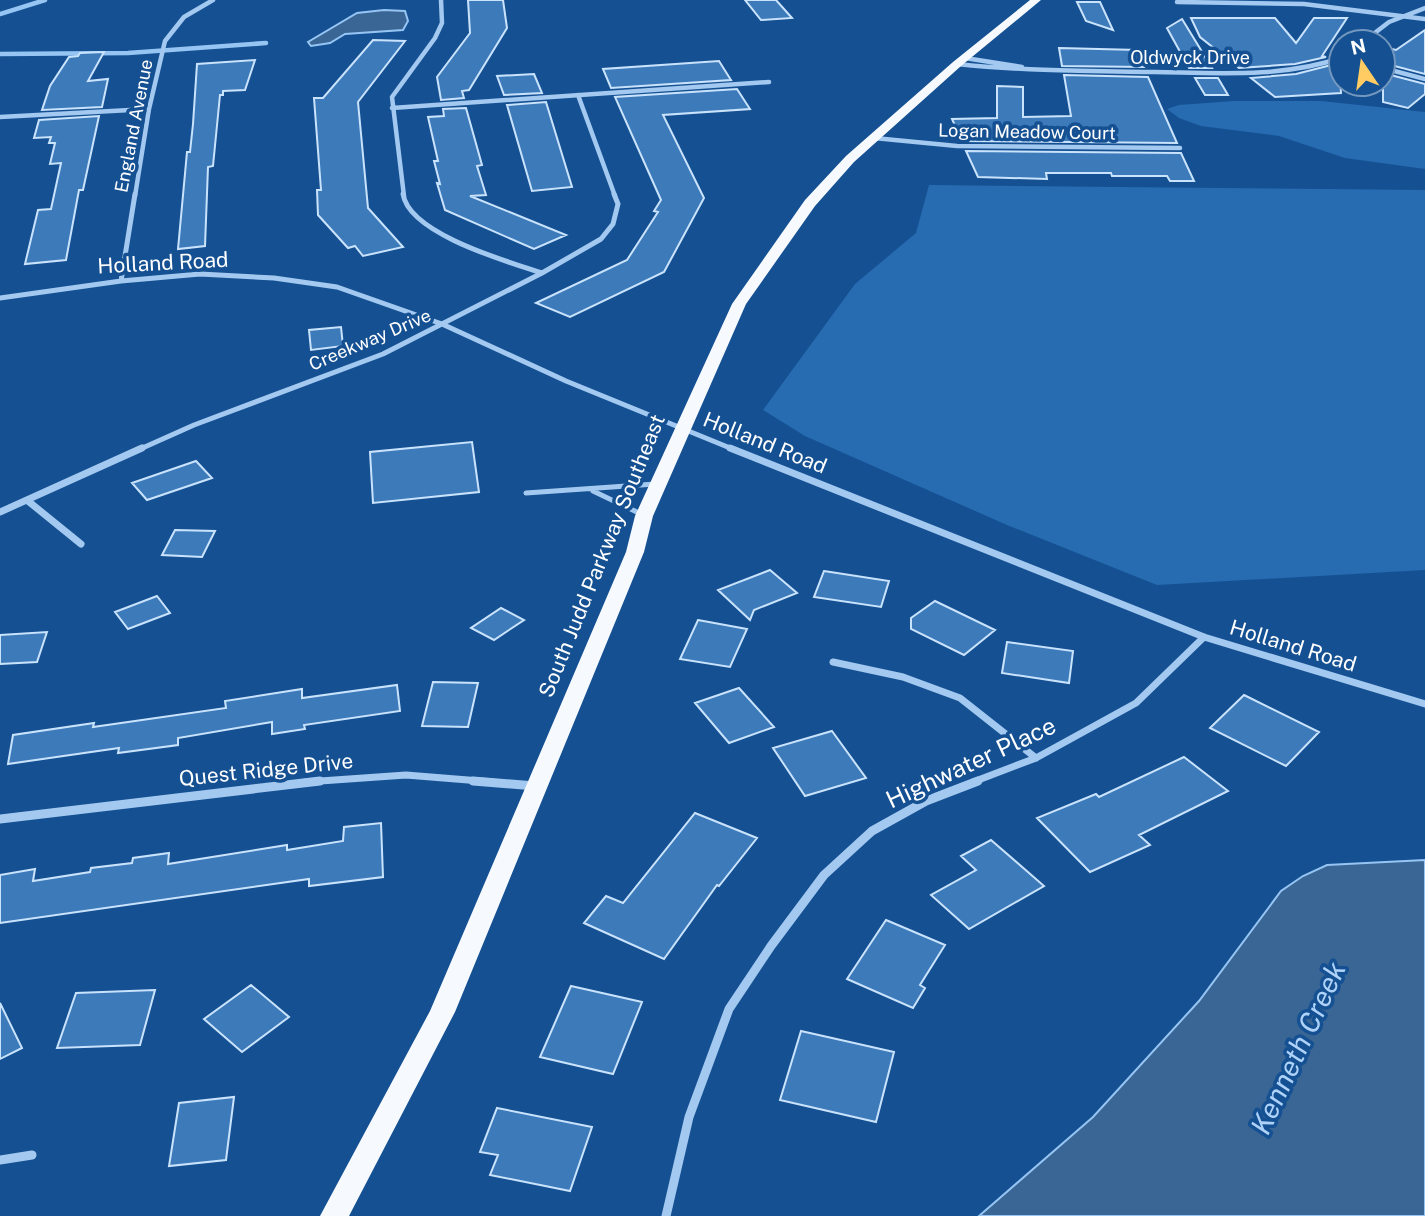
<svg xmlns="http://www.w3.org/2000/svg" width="1425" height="1216" font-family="'Public Sans',sans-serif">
<rect width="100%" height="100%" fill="#155192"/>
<path fill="#276bb1" d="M1234,101H1321L1425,112V169L1345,158L1279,136L1201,126L1179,118L1167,109L1179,105Z
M929,185L1425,190V570L1157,585L1007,525L805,436L763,410L855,284L916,233Z"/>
<path fill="#3a6695" stroke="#96c5f4" stroke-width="2" d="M384,10L405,11L408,21L403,30L345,34L330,43L311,46L308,42L357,13Z
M1425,860V1216H979L1093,1117L1199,1001L1281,891L1303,876L1327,865Z"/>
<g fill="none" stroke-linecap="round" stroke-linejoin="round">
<path stroke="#96c5f4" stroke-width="4.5" d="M0,14L45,0
M0,54L128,53L266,43"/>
</g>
<path fill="#3d7aba" stroke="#cae3fc" stroke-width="2" d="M468,0H503L507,28L469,90L462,91L464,98L441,100L437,77L470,33Z
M745,0H776L792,18L761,20Z
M1077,2H1100L1113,30L1086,21Z
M1191,18H1275L1296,43L1314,18H1347L1322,56L1326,57L1295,64L1239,68L1200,37Z
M1182,19L1212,68H1189L1167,28Z
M1425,30V74L1383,63V47L1396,50Z
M373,40L405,41L358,102L368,208L403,247L363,256L355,246L348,248L318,215L317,190H321L314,98H323Z
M1059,48L1138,50L1144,67L1062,66Z
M104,52L88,81L108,79L102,107L42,110L50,86L69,57L78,56L80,53Z
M255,60L245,90L223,91V95H220L213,166L208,167L205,246L178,249L187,152H190L193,124L197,64Z
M719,61L731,80L611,88L603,69Z
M1339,63L1341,93L1275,97L1251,78L1296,74Z
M1383,73L1425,84V94L1408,108L1383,102Z
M534,74L542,93L504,95L497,76Z
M1064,75L1148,77L1177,143L962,141L952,119L997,118V86L1023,87V117L1071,116Z
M1195,78H1218L1228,95H1205Z
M737,89L750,109L663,115L704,198L664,272L570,317L536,303L627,260L658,212L654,211L661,200L615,97Z
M546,102L572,187L532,191L507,105Z
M466,108L482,165L477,166L486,195L470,196L566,235L534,249L445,210L437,183L440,184L434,161H438L428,117L444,116L443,109Z
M99,116L83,190H79L66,260L25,264L38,210L51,209L61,163L50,164L55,143H49L51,137L34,138L39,120Z
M966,151L1181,153L1194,181H1170L1167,176H1112L1111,173H1046L1047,179L978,177Z
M341,327L343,346L311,350L309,330Z
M472,442L479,492L373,503L370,452Z
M196,461L212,478L147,500L132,483Z
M175,530L215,531L202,557L162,555Z
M770,570L797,593L754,610L750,620L718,590Z
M824,571L889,581L881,607L814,597Z
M157,596L170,613L128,629L115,612Z
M935,601L995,630L964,655L911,629V618Z
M501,608L524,620L494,640L471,628Z
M698,620L747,629L730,667L680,659Z
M47,632L37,662L0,664V635Z
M1007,642L1073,651L1069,683L1002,673Z
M433,682L478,683L468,727L422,726Z
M397,685L400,711L304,725L305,729L272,734V722L178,738V745L118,753L119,748L8,764L13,735L94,723L93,727L226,708L225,701L302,689V698Z
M739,688L774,727L729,743L695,703Z
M1244,695L1319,732L1286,766L1210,728Z
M832,731L866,778L805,796L773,748Z
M1184,757L1228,791L1139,835L1150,845L1090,872L1037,818L1096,794L1099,797Z
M695,813L757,838L719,886L717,885L664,959L584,923L606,896L623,903Z
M381,823L383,877L309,886V879L0,923V875L35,869L33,881L90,872L91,868L132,863L133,858L169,853L168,864L287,845V850L343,841L344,827Z
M991,840L1044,886L969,929L931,895L976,870L961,856Z
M886,920L945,945L920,985L925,988L913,1008L847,979Z
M251,985L289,1017L242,1052L204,1019Z
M571,986L642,1002L613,1074L540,1057Z
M155,990L140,1045L57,1048L76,993Z
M0,1003L22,1048L0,1059Z
M801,1031L894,1052L876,1122L780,1100Z
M234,1097L226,1160L169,1166L179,1103Z
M497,1108L592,1127L570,1191L490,1175L498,1155L480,1152Z"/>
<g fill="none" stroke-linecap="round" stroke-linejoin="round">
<path stroke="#a3c9f1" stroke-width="5" d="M593,491L641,514
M526,493L655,484"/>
<path stroke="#a3c9f1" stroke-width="4.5" d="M1177,2L1304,4L1425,19
M1363,42L1389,22L1425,8
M965,58L1022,67
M957,64C1023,71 1089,71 1155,72C1217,73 1281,78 1341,58
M1383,68L1425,79
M578,95L615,196
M392,108L769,82
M0,117L149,109
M874,138L957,146L1180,148
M135,196L149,109L165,41L184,17L213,0
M404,196L392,97L435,38L442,23L441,0"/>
<path stroke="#a3c9f1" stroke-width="5" d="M403,194C409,234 509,262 542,273
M121,281L135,194
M0,298L121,281L200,274L274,278L337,287L442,324L566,381L735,450
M138,450L194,425L383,354L542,273L601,239L613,224L618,204L614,194"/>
<path stroke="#a3c9f1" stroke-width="7" d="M730,448L1204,637L1425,704
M28,501L81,544
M0,512L142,448
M833,662L903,677L960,698L1036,758
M306,782L406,775L493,782
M973,782L1036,758L1136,703L1204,637"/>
<path stroke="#a3c9f1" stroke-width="9" d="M473,781L535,786
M0,819L320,781
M0,1160L32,1155
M666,1216L689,1117L729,1009L771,946L824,875L872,831L926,801L978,781"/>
<path fill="#f6faff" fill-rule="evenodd" d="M1030,0H1041L961,66L854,162L815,206L746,304L653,516L644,552L455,1012L349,1216H320L430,1011L626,552L635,516L732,304L805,200L846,156L953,62Z"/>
</g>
<g text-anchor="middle" stroke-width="7" stroke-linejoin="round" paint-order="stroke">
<g font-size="18" fill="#fff" stroke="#155192">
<text x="1190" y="64">Oldwyck Drive</text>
<text transform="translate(134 126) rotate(-79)" y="6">England Avenue</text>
<text transform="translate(1027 132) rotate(1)" y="6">Logan Meadow Court</text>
<text transform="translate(370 340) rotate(-23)" y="6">Creekway Drive</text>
</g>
<g font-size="21" fill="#fff" stroke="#155192">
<text transform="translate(163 263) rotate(-3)" y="7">Holland Road</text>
<text transform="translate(765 443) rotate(22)" y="7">Holland Road</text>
<text transform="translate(602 556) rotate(-68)" y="7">South Judd Parkway Southeast</text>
<text transform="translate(1293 646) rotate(17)" y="7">Holland Road</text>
<text transform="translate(266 770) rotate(-6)" y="7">Quest Ridge Drive</text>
</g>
<g font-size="24" fill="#fff" stroke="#155192">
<text transform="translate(971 763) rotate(-25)" y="8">Highwater Place</text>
</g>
<g font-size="28" font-style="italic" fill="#afd3f8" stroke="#155192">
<text transform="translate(1298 1048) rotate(-65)" y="10">Kenneth Creek</text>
</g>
</g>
<g transform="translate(1362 63) rotate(347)"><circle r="33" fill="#155192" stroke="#7397be" stroke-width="2"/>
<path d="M0-5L12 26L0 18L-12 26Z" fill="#ffcc63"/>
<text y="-10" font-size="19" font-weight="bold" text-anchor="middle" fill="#ffffff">N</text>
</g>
</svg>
